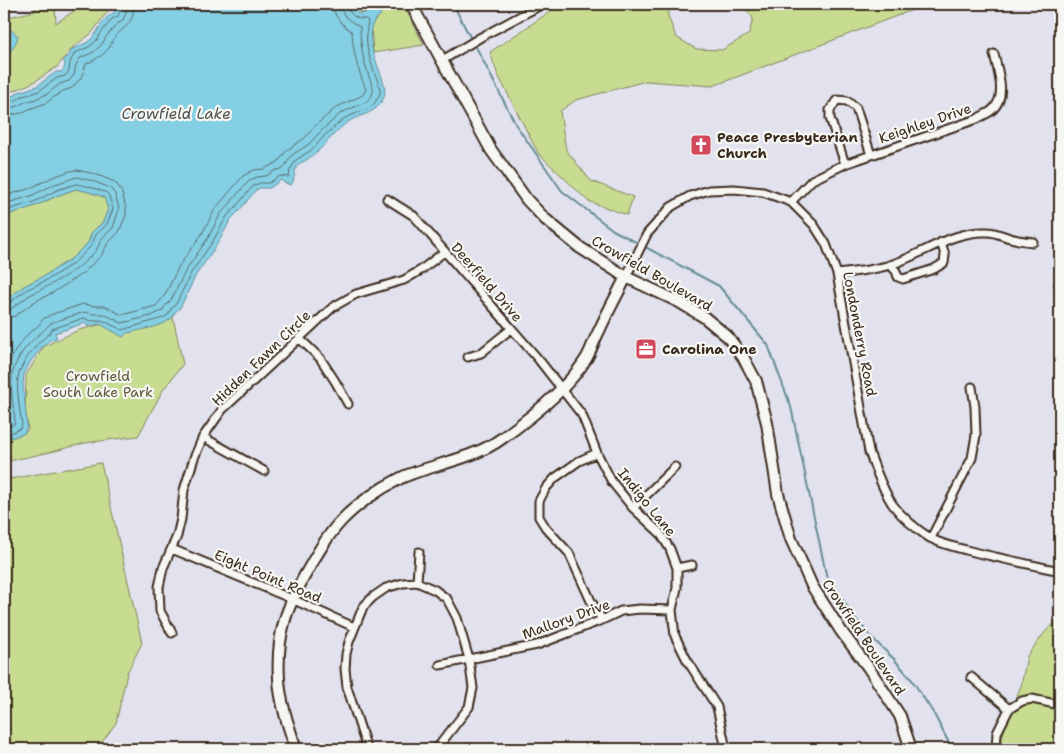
<svg xmlns="http://www.w3.org/2000/svg" width="1064" height="753" font-family="'Shantell Sans',sans-serif">
<rect width="100%" height="100%" fill="#e1e2ee"/>
<filter id="ink" filterUnits="userSpaceOnUse"><feTurbulence type="fractalNoise" baseFrequency=".02" numOctaves="2"/><feDisplacementMap in="SourceGraphic" scale="10" xChannelSelector="R" yChannelSelector="G"/><feConvolveMatrix kernelMatrix="1 2 1 2 8 2 1 2 1" color-interpolation-filters="sRGB"/></filter>
<g filter="url(#ink)">
<path fill="#c7dc91" stroke="#818358" d="M36,4L55,6L56,23L80,7L81,4H113L91,34L72,48L57,67L34,82L16,90L4,92V56L7,54L9,28L4,24V18L35,11Z
M353,4H403L424,45L373,53L371,25L380,15L374,11L366,13L359,12Z
M560,4H668V16L676,37L696,49L722,50L749,34L753,18L741,4H802L806,7L831,9L843,4H928L713,86L646,81L576,100L560,111L566,150L591,181L633,197L627,215L588,201L538,153L497,73L490,52L548,13Z
M76,189L89,192L104,197L108,209L103,222L92,232L88,243L71,259L44,276L24,286L4,301V216L35,206L59,195Z
M1060,275V301L1053,284Z
M172,313L183,364L163,390L138,436L85,443L51,452L4,462V440L25,433L28,429L25,409L26,375L44,346L79,330L107,323Z
M101,463L142,643L127,673L116,723L97,749H4V480Z
M1060,619V749H999L1006,723L1021,686L1027,656L1045,632Z"/>
<path fill="#84cfe4" stroke="#678d95" d="M116,4H350L356,12L360,14L374,11H379L381,15C378,17 374,20 373,23C362,46 390,81 384,97C376,115 362,113 348,122C336,130 328,142 318,151C314,154 310,158 306,160C305,161 300,163 299,164C293,170 296,179 291,185L284,183L281,180L270,188H260L256,190L238,212L231,219L218,243L196,275L184,300L180,308L175,312L172,318L165,323L154,327L127,333L123,337L100,324L87,326L85,323L55,333L57,338L50,340L43,346L31,361L24,374L23,384L27,425L25,433L11,438L7,437L4,438V301L24,286L44,276L71,259L88,243L92,232L103,222L108,209L104,197L89,192L76,189L59,195L35,206L4,216V96V98L16,95V93L37,86L56,72H61C65,69 66,64 63,60L69,56L72,49C79,46 87,44 93,37C99,30 104,16 114,13L115,10Z
M4,24L18,36C16,44 12,52 4,56Z"/>
<g fill="none" stroke-linecap="round" stroke-linejoin="round">
<path stroke="#586c6d" stroke-width="1" d="M4,102L17,100L22,96L31,94L39,91L57,78L65,76L69,71L70,62L75,53L89,47L97,40L101,33L112,19L118,16L120,11V4
M4,109L18,106L25,102L33,100L47,94L60,84L69,81L74,75L76,65L80,58L94,52L102,44L106,37L116,25L123,20L126,13V4
M4,116L22,113L29,109L46,103L63,91L72,88L81,78L86,64C94,60 103,56 109,48C111,44 112,41 115,37C127,23 133,26 134,4
M4,196L28,189L53,177L70,171L77,170L95,174L115,182L121,190L126,208V215L119,232L108,243L101,256L83,273L54,292L34,302L15,316L4,318
M4,204L31,196L55,184L77,177L93,181L110,188L115,194L119,209L113,228L102,238L96,251L78,268L50,285L30,295L11,309L4,311
M4,211L34,202L57,190L76,184L91,187L107,193L109,196L113,209L107,224L96,235L91,246L74,263L47,280L26,290L8,304H4
M4,419L7,416L4,384L5,375L7,367L16,349L28,334L39,325L43,319L50,315L83,304L94,306H105L122,315L156,306L165,295L179,266L202,234L215,209L243,176L254,170L264,169L278,162L287,150L305,138L316,125L337,107L363,95L366,89C358,71 353,52 352,32C342,24 333,17 333,4
M4,426H11L15,423C14,408 10,392 12,377C14,359 29,342 42,332C46,329 48,324 53,322L85,312L92,314H104L122,323L151,316L162,311L166,305L171,300L186,270L208,238L221,213L229,205L235,197L250,180L257,177L266,176L276,170L283,169L292,155L309,144L321,131L341,113L366,102C371,98 374,93 373,87C365,67 360,48 360,27C350,21 341,16 340,4
M4,433H11L21,428L22,424C20,411 15,385 19,373C23,363 29,354 36,346C41,339 49,336 52,329L84,318L91,321L102,320L122,330L163,318L168,315L171,309L176,304L191,273L213,241L227,216L234,209L253,186L260,183H269L280,176L289,177L290,170L296,160L313,149L325,135L345,118L369,108L374,104L380,94V90C379,84 377,79 375,74C368,55 364,41 368,21L366,19C356,20 348,14 347,4"/>
<path stroke="#678d95" stroke-width="2" d="M453,4L471,39
M474,43L516,125L562,191L613,230L719,286L768,345L791,407L826,574L854,617L873,639L894,659L912,680L934,714L952,749"/>
<g stroke="#3b2a1e" stroke-width="11">
<path id="street" d="M441,61L481,37L543,4
M845,164L830,118V110L837,100L847,101L856,108L871,155
M387,199L414,216L539,360L582,415L597,453L612,482L633,508L660,533L670,549L677,568V588L672,610L675,636L687,660L717,707L726,749
M791,202L812,180L845,164L977,119C981,116 987,114 991,111C1008,98 998,72 994,54
M890,265L896,271L898,277L903,279L934,269L944,263L945,255L941,242
M837,274C855,272 873,270 890,265C923,255 952,230 988,232C995,232 1003,236 1010,238C1017,240 1025,241 1033,242
M626,277L647,234L671,207L690,196L709,190L734,189L763,192L791,202L814,225L826,244L837,274L869,452C876,470 882,489 893,505C903,518 916,529 930,538C941,544 954,547 966,550C997,558 1029,564 1060,571
M299,338L320,358L335,381L348,404
M468,357L481,353L511,329
M203,437L264,471
M597,453L579,461L555,478L546,488L539,501V517L546,528L569,553L591,601L602,620
M633,508L675,467
M931,538L972,458L976,435L975,407L972,387
M172,549L292,599L354,627
M677,568L692,565
M417,582L419,552
M172,633L160,611L159,587L163,568L177,536L181,519L184,490L194,458L203,437L222,410L333,307L356,294L404,280L421,270L444,252
M440,665L537,645L602,620L621,611L640,609L672,610
M971,677L1009,709
M367,749L347,687L345,669L346,654L349,642L363,607L373,597L386,588L403,583L417,582L435,590L447,599L457,618L469,659L473,688L469,707L438,747L435,749
M996,749L997,733L1009,709L1022,701L1032,699L1060,705"/>
</g>
<g stroke="#3b2a1e" stroke-width="14">
<path id="secondary" d="M411,4L491,150L527,200L545,219L579,247L626,277L679,302L704,317L727,336L743,357L756,381L767,423L778,494L791,539L812,586L841,631L868,667L900,716L911,749
M296,749C289,728 280,702 279,679C278,662 279,640 284,623C288,606 297,590 305,575C316,556 326,537 341,521C356,505 379,489 399,479C404,476 411,474 416,472C443,463 478,456 501,439C529,419 568,388 586,359C591,351 594,340 599,331C607,313 617,295 626,277"/>
</g>
<use href="#street" stroke="#f6f6f2" stroke-width="7"/>
<use href="#secondary" stroke="#f6f6f2" stroke-width="10"/>
</g>
</g>
<defs>
<g id="church-square" transform="scale(1.125)"><rect x="-9" y="-9" width="18" height="18" rx="4" fill="#d1495b" stroke="#f6f6f2"/><path d="M-1.2-6h2.4v3.5h3.3v2.4h-3.3V6h-2.4V-.1h-3.3v-2.4h3.3Z" fill="#fff"/></g>
<g id="office-square" transform="scale(1.125)"><rect x="-9" y="-9" width="18" height="18" rx="4" fill="#d1495b" stroke="#f6f6f2"/><path d="M-6-3h4V-5.5h4V-3h4V5H-6ZM-1-4.5V-3h2v-1.5ZM-6 0V1H6V0Z" fill="#fff"/></g>
</defs>
<g fill-rule="evenodd">
<use href="#church-square" x="701" y="145"/>
<use href="#office-square" x="646" y="349"/>
</g>
<g text-anchor="middle" stroke-width="4.5" stroke-linejoin="round" paint-order="stroke">
<g font-size="14" fill="#3b2a1e" stroke="#f6f6f2">
<text transform="translate(925 123) rotate(-19)" y="5">Keighley Drive</text>
<text transform="translate(652 273) rotate(30)" y="5">Crowfield Boulevard</text>
<text transform="translate(487 282) rotate(49)" y="5">Deerfield Drive</text>
<text transform="translate(860 334) rotate(79)" y="5">Londonderry Road</text>
<text transform="translate(261 358) rotate(-44)" y="5">Hidden Fawn Circle</text>
<text transform="translate(647 502) rotate(51)" y="5">Indigo Lane</text>
<text transform="translate(268 576) rotate(23)" y="5">Eight Point Road</text>
<text transform="translate(566 619) rotate(-20)" y="5">Mallory Drive</text>
<text transform="translate(864 637) rotate(56)" y="5">Crowfield Boulevard</text>
</g>
<g font-size="14" font-weight="bold" fill="#3b2a1e" stroke="#f6f6f2" text-anchor="start">
<text x="717" y="142">Peace Presbyterian<tspan x="717" dy="16">Church</tspan></text>
<text x="662" y="354">Carolina One</text>
</g>
<g font-size="14" fill="#5e563b" stroke="#f6f6f2">
<text x="98" y="381">Crowfield<tspan x="98" dy="16">South Lake Park</tspan></text>
</g>
<g font-size="15" font-style="italic" fill="#4d5350" stroke="#f6f6f2">
<text x="176" y="119">Crowfield Lake</text>
</g>
</g>
<rect width="1064" height="753" fill="none" stroke="#f6f6f2" stroke-width="20"/>
<rect x="10" y="10" width="1044" height="733" fill="none" stroke="#3b2a1e" stroke-width="2" filter="url(#ink)"/>
</svg>
